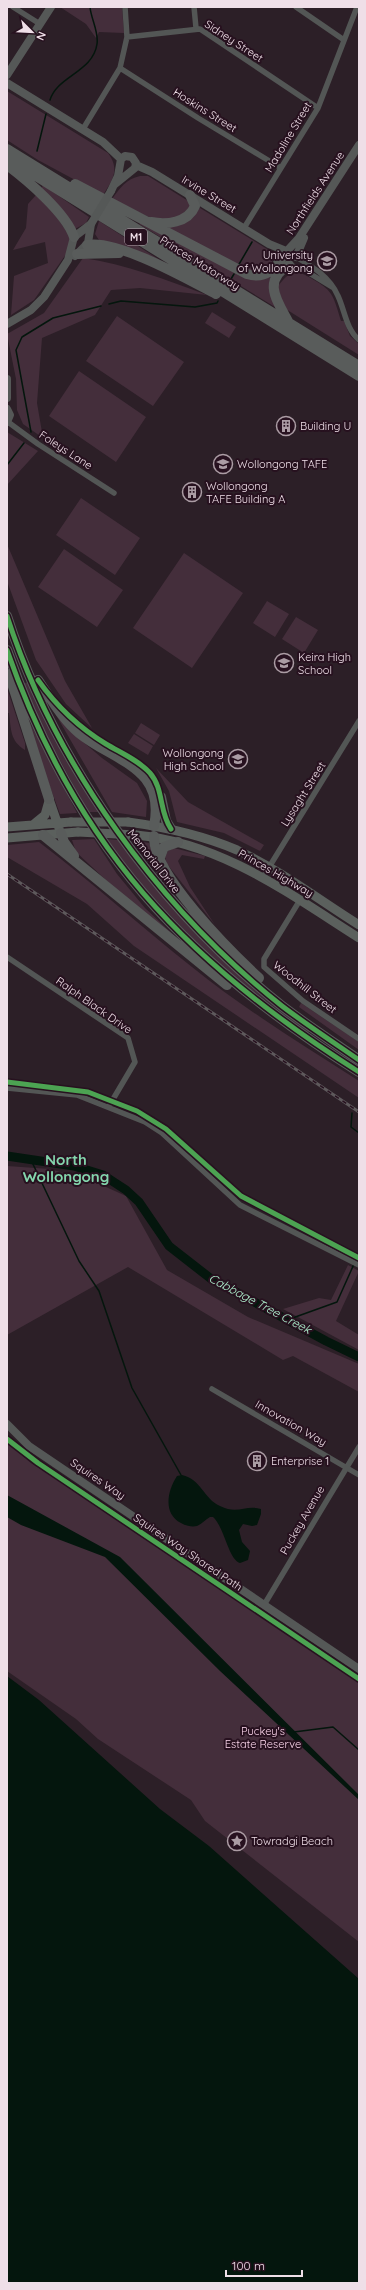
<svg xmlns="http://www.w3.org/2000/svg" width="366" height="2290" font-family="Quicksand,sans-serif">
<rect width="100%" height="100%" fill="#2c1f27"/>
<path fill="#442e3b" d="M60,7H122L124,33L99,32L96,38L86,24Z
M7,91L108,153C120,169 113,180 103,195L38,160L7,140Z
M140,176H148L193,204L177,219H153L112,199C120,188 126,179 140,176Z
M43,185L89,217L86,223L75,229L41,189Z
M36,195L55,214L70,237L69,250L34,300L11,315L14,276L48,263L45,242L13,250L26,228L28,204Z
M200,208L267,249L274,257C271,268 264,269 254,273L166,228L190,217Z
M99,221L166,264L99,240L95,234Z
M142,222L241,275L276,274L278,286C290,270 297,269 314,280C321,284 327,288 331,294C336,302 338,312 341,321H344L350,336L359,344V355L281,306L280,310L139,224Z
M83,258C126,264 166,280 207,295L140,288L111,290L95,315L42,338L37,403L43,438L23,424L17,410L16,379L7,334L44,313Z
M212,312L236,327L229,338L205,323Z
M117,316L184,362L153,406L86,361Z
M79,371L146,417L116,462L49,416Z
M7,432L38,451L7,485Z
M81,498L140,538L115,575L56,535Z
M7,544L65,681L92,728L66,704L36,660L7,581Z
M64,549L123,590L97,627L38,587Z
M184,553L243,593L192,668L133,628Z
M267,601L289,614L275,637L253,623Z
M296,617L318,630L304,653L282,639Z
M30,681L100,812H88L45,733L23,684Z
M7,688L25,743V750C10,741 11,729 9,713H7Z
M18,700L77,813L60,814Z
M52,708L75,735L102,758L137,783L147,801L146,817L112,812Z
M141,723L160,735L154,745L135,733Z
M134,734L153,746L148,755L128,743Z
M156,768L188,802L264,845L260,851L224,833L177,822L169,791Z
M94,839L117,874L145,908L181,942L138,910L76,852L72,840Z
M105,839L119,840L194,932L225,961L310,1030L308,1033L211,959L139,882Z
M131,840L149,843L156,861L209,929L165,884Z
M39,842C92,882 140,926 192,967C244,1009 303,1045 359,1081V1098L134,946L87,904L7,857V845Z
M174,848L205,856L204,859L182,855L178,861L190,887L215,925L167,864L165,857L168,851Z
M301,1003L359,1042V1050L299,1007Z
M7,1166L50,1169L97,1183L126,1196L167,1270L248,1317L359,1364V1392L293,1356L283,1360L128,1267L7,1335Z
M348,1265L359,1271L336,1321L359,1335V1350L283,1309L319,1298L331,1300Z
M7,1435L23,1456L31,1463L88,1499L359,1682V1942L205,1821L191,1800L98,1739L76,1719L7,1671Z"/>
<path fill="#04160d" d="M182,1475C201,1479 204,1499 220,1506C238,1515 246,1504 261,1509V1514L257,1525L252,1526L243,1524L239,1530L242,1542L250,1551L248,1560L240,1563C228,1559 225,1528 213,1517H210C206,1519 202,1524 197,1526C192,1527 186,1526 181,1523C163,1514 167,1491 177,1476Z
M7,1495L120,1557L359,1795V1800L220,1671L105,1557L21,1525L7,1517Z
M7,1676L39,1700L160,1809L209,1846L359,1979V2283H7Z"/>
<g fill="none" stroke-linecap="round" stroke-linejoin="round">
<path stroke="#04160d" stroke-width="1.5" d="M50,100C57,76 93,72 97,44C99,32 91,19 90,7
M37,151L46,114
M238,266L252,242
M231,279L234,274
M109,304L121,301L195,307L217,303L218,301
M31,432L16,350L22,337L53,318L101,306
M7,465L24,443
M359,1103V1102
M352,1113L351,1127L359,1133
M31,1160L79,1261L99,1291L132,1388L181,1475
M356,1261L359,1254
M287,1320L337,1302L354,1264
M294,1732L333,1727L359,1750"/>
<path stroke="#04160d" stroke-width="9" d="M7,1156L74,1166L103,1175L126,1190L139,1202L169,1246L210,1278L326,1341L359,1357"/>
<path stroke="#535655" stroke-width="5.5" d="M13,7L40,24
M194,7L196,28
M296,7L344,40
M127,37L200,29L318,108
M120,68L198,118L281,168
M83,129L120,68L127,37L125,7
M244,228L318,108L357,7
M296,257C313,267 330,277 338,296C345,311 346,329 359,340
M290,265L304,270L332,287
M8,422L38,444L114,493
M263,877L359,721
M300,900L264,959V967L303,1001L359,1039
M7,957L128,1038L135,1062L109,1106
M7,1088L77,1095L145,1122L162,1133L240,1205L359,1265
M212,1389L359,1475
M264,1605L359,1447"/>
<path stroke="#555857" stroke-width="8" d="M7,75L51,7
M7,83L103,142L121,159
M136,165L152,172L269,244L286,251
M111,191L118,176L121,159L125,156L132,157L136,163L135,168L114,185
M287,251L299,238L359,145
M75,256L88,243L91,224
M296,257L304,238
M7,324L31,310L44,297L68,260L74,237L91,224
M7,379V398
M7,409L10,415L7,422
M7,1424L29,1446L63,1469L359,1669"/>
<path stroke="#5b605d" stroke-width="9" d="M49,799L59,828
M128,822C165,827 202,835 237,850C280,870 319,900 359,925
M34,824L45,815L49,801
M7,827L71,822
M136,835C222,843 288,893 359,938
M7,838L78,832"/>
<path stroke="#595c5b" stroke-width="10" d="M7,149L359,366
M7,158L359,376
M7,165C27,180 66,213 74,237
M75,184L247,274C263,279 273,272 281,259
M151,222C166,225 188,223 195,206L190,195
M87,245C117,239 187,279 216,294
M77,254L119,253
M289,265C261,281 278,302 289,323
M7,616C55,765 160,909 282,1006C307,1025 333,1042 359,1060
M7,650C75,846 186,963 359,1072
M9,674L49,799
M38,680C49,696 63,720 79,733C115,762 166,767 154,826
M161,797L166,821L171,829
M61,833L64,842L74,856
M43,835L227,985
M154,836C152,874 231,952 259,978
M159,860L164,847L178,842"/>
<g stroke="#5e595c" stroke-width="3">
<path id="rail" d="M7,874L359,1112"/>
</g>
<use href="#rail" stroke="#27111f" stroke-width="1.5" stroke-dasharray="4.5" stroke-linecap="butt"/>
<path stroke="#555857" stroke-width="8" d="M91,224L111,191"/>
<path stroke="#5b605d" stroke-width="9" d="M71,822H128
M78,832L136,835"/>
<g stroke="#27111f" stroke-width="8">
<path id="cycleway" d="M7,616C55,765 160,909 282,1006C307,1025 333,1042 359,1060
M7,650C75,846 186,963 359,1072
M38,680C57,707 78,727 106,744C121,753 138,760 150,773C164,789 159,812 171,829
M7,1082L88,1092L137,1111L166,1129L241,1196L359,1258
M7,1439L38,1463L359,1679"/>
</g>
<use href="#cycleway" stroke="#4ca352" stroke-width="5"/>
</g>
<defs>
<g id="university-ring" transform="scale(1)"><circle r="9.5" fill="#27111f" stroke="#ab9ca4" stroke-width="1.5"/><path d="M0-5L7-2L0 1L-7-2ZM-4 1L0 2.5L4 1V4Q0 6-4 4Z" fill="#ab9ca4"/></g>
<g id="building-ring" transform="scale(1)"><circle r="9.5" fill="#27111f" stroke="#ab9ca4" stroke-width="1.5"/><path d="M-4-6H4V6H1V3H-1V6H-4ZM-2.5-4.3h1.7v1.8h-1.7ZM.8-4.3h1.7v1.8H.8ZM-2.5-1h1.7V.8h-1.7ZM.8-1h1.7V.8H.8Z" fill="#ab9ca4"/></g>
<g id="school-ring" transform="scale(1)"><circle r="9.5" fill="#27111f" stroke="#ab9ca4" stroke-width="1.5"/><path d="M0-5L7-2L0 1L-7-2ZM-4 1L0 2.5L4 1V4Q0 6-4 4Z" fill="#ab9ca4"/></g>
<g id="sight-ring" transform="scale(1)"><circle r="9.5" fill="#27111f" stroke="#ab9ca4" stroke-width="1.5"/><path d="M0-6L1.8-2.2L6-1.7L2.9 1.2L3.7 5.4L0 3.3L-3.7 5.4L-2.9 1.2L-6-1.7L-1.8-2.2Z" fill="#ab9ca4"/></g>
</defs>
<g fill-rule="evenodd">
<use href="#university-ring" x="327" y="261"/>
<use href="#building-ring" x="286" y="426"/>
<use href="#university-ring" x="223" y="464"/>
<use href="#building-ring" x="192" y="492"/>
<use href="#school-ring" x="284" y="663"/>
<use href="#school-ring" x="238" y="759"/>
<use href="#building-ring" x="257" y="1461"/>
<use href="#sight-ring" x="237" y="1841"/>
</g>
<g text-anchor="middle" stroke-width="4" stroke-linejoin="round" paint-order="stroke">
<rect fill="#27111f" stroke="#b3a1ac" stroke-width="1" x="125" y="229" width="22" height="16" rx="3"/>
<g font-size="10" font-weight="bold" fill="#efdfe8">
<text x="136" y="241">M1</text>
</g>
<g font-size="11" fill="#efdfe8" stroke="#27111f">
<text transform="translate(234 41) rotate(33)" y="4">Sidney Street</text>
<text transform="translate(205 110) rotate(32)" y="4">Hoskins Street</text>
<text transform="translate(288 137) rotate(-59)" y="4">Madoline Street</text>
<text transform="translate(315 193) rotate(-57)" y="4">Northfields Avenue</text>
<text transform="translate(209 194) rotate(31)" y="4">Irvine Street</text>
<text transform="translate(200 263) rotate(32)" y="4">Princes Motorway</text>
<text transform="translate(66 450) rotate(33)" y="4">Foleys Lane</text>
<text transform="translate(303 794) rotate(-58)" y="4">Lysaght Street</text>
<text transform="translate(154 861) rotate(52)" y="4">Memorial Drive</text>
<text transform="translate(276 873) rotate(30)" y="4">Princes Highway</text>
<text transform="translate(305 987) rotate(38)" y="4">Woodhill Street</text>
<text transform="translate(94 1005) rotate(35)" y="4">Ralph Black Drive</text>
<text transform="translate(291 1423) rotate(30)" y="4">Innovation Way</text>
<text transform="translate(98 1479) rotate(34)" y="4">Squires Way</text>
<text transform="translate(302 1520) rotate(-60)" y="4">Puckey Avenue</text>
<text transform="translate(188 1552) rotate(34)" y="4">Squires Way Shared Path</text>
</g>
<g font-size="11" fill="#efdfe8" stroke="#27111f" text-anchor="start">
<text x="313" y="259" text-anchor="end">University<tspan x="313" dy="13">of Wollongong</tspan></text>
<text x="300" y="430">Building U</text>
<text x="237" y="468">Wollongong TAFE</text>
<text x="206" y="490">Wollongong<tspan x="206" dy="13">TAFE Building A</tspan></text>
<text x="298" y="661">Keira High<tspan x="298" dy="13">School</tspan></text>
<text x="224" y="757" text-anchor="end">Wollongong<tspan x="224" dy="13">High School</tspan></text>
<text x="271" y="1465">Enterprise 1</text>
<text x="251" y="1845">Towradgi Beach</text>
</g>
<g font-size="11" fill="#fcd6ec" stroke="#27111f">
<text x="263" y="1735">Puckey's<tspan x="263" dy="13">Estate Reserve</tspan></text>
</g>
<g font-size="12" font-style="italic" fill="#b0f4d0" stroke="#27111f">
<text transform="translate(260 1304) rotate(28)" y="4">Cabbage Tree Creek</text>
</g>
<g font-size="15" font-weight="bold" fill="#84d6ad" stroke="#27111f">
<text x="66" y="1165">North<tspan x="66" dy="17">Wollongong</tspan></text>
</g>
</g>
<rect width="366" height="2290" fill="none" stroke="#efdfe8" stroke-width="16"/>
<g transform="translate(32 32) rotate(114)" stroke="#27111f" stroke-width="3" paint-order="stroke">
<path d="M0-3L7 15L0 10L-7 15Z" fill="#efdfe8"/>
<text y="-6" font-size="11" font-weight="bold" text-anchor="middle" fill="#efdfe8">N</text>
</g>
<path d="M226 2270v6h76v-6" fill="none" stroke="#efdfe8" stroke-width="2"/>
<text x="232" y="2270" font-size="12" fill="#efdfe8" stroke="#27111f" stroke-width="3" paint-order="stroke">100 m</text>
</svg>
